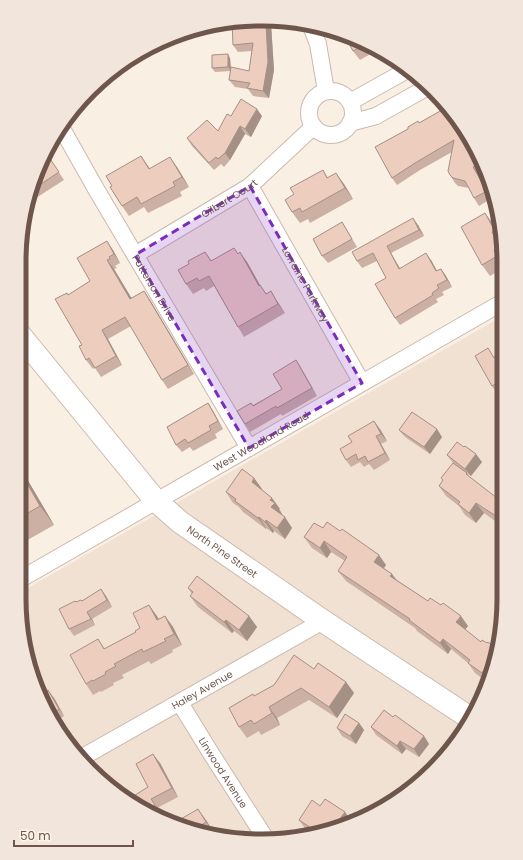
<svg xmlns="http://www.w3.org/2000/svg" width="523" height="860" font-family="Poppins,sans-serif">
<rect width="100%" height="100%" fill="#f9efe3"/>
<path fill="#f0e1d2" d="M503,316L502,630L486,691L454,746L396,800L339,828L261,841L184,828L114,791L69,746L32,676L19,593Z"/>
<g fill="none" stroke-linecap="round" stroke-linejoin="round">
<g stroke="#cbb9ae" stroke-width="18">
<g id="street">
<path d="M311,26L318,44L326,91"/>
<circle cx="331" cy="113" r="22"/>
<path d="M350,102L409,69"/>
<path d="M350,123L376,116L426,88"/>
<path id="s1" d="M61,127L96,189L249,448"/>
<path id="s2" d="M250,186L362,383"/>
<path id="s3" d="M135,255L250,186L313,127"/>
<path id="s4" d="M19,580L503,302"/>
<path id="s5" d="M180,703L212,755L264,836L268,840"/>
<path id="s6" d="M81,758L323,621"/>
</g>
</g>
<g stroke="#ceb8ac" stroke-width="24">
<g id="secondary">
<path id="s7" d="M20,335L156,501L180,522L323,621L470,718"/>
</g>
</g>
<use href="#street" stroke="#fff" stroke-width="16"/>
<use href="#secondary" stroke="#fff" stroke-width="22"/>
</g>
<path fill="#cbb0a3" d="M232,21L271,24L274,70L269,98L253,96L248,89L235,87L229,80L231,71L215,72L212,68L230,58L231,71H249L252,51L238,52L233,45Z
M346,38L374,52L360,60L353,51Z
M231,116H262L251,137L245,134L230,160L224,167L221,164L214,170L192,146L187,138L218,131Z
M419,123L472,140L484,171L479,175L492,198L479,206L474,198L469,188L458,186L455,183L450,175L452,152L420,170L397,185L392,178Z
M46,153L64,180L36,198L31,191L37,169Z
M141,156L150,169L177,167L189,187L180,192L182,196L148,213L144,207L129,216L122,206L112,186Z
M323,170L328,178L344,184L353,199L310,223L308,219L300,223L292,212L294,194Z
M342,222L347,230L357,247L328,263L322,256Z
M493,224L503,242L500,243L503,249V260L502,261L503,264V268L490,276L482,265Z
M418,225L424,236L391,253L400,268L431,260L437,271L441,269L446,276L452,287L442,292L444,295L436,299L438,302L400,325L395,318L386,278L377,261L362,268L357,261Z
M234,248L238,254L247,262L260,285L266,293L277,301L285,313L244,337L238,327L214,286L206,291L204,288L193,294L186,284L189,264L205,252L212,261Z
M113,250L120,263L115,266L117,268L114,269L131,298L144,291L150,300L194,374L168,389L162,380L131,326L108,339L122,365L101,377L95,368L93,369L86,360L82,345L68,295L90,281Z
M503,353V390L497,394L492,386L494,355L495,358Z
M296,360L301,368L317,396L282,416L281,414L250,432L245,424L253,405L282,389Z
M208,403L213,411L223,429L215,434L217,438L193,451L190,447L182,452L176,445Z
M380,429L387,441L381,444L390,460L374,470L369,464L364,467L360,462L351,467L346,460Z
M399,430L442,437L430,454L405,437Z
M447,455L482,462L471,476L468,474L469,477L497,498L503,489L502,526L484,513L476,523L465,515L459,506L446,496L439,486L443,480L441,478L453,463Z
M20,467L54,525L24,542L19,535Z
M254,478L262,489V490L272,498L280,509H279L282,514V515L292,528L285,539L274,531L273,533L266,528V529L243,512L239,507L233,503L226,492Z
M323,528L386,565L384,568L392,574L397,580L428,601L468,626L465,630L481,642L487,643L497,650L488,683L475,673L468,663L451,649L448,654L417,631L415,628L346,581L338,571L345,561L331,552L327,558L312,548L304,537Z
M188,588L249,616L257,627L247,641L234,631L232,633L198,607L190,596L192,594Z
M106,596L112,607L92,619L95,625L74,636L69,629L82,601Z
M157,616L158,619L165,616L173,627L182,645L172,650L173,652L151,664L149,661L122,675L124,678L113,683L114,685L101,692L100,691L93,695L86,684L98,639L105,649L136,632L140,628Z
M29,658L47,691L54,698L64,716L56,721L32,676Z
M314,669L346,682L354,693L337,718L309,700L277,718L280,725L261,735L259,731L247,738L239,727L254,696Z
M393,717L424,736L429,744L419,757L406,749L402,754L376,735L371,727Z
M359,723L364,730L356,744L342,736L337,728Z
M160,763L178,797L157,808L161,814L159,815L129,799L148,787Z
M320,806L345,812L352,822L339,828L310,833L307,831L299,820Z
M206,820L214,833L184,828Z"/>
<path fill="#a59085" d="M266,23L271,24L274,70L269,98L263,91Z
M228,54L230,58L231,71L228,67Z
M257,109L262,116L251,137L245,129Z
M240,126L245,134L230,160L225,153Z
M141,156L148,166L156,179L149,169Z
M170,157L177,167L189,187L182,177Z
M473,167L479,175L492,198L487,191Z
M336,173L344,184L353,199L345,188Z
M485,213L493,224L503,242L495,231Z
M413,218L418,225L424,236L419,230Z
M492,232L500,243L503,249V251Z
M107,241L113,250L120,263L114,254Z
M387,246L391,253L404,276L399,269Z
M494,250L502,261L503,265L497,256Z
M240,252L247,262L266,296L259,286Z
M426,253L431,260L441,278L436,271Z
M107,260L114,269L137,307L130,299Z
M441,269L446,276L452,287L447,280Z
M144,291L150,300L194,374L188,365Z
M271,291L277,301L285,313L278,304Z
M102,330L108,339L122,365L116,356Z
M296,360L301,368L317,396L312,388Z
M208,403L213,411L223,429L218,421Z
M374,421L380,429L387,441L381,434Z
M437,429L442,437L430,454L424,447Z
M376,436L381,444L390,460L385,453Z
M476,454L482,462L471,476L465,469Z
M20,467L54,525L40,506L20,471Z
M254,478L262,489L259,493L252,482Z
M272,498L280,509H279L282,514L279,518L271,507L270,500Z
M476,503L484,513L476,523L469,513Z
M259,517L266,528V529L258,518Z
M285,517L292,528L285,539L277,528Z
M266,520L274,531L273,533L265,522Z
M324,541L331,552L327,558L320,548Z
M379,555L386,565L381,572L374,562Z
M392,574L399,584L390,576Z
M101,589L106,596L112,607L107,600Z
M149,605L157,616L165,631L157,620Z
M87,612L92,619L95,625L91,619Z
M165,616L173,627L182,645L174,634Z
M249,616L257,627L247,641L239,630Z
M461,616L468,626L463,632L456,622Z
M226,620L234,631L232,633L224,622Z
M443,639L451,649L448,654L440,643Z
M29,658L51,699L46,692L29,661Z
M483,671L489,679L488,682L482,673Z
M346,682L354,693L337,718L329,707Z
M48,690L54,698L64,716L59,709Z
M269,707L277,718L280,725L272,713Z
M359,723L364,730L356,744L350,736Z
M424,736L429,744L419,757L414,749Z
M400,741L406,749L402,754L397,746Z
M153,754L160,763L178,797L172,788Z
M198,809L206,820L214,833L206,822Z
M345,812L352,822L343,826L339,820Z"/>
<path fill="#eccdbe" stroke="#a59085" d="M232,21L266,23L268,62L263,91L247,88L250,83L229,80L231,67L249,71L253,43L233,45Z
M346,38L362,46L353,51Z
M228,54V67L212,68V55Z
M241,99L257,109L245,129L240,126L225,153L218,159L216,157L209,163L187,138L207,120L218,131L227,114L231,116Z
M440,106H441L472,140L481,163L473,167L487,191L474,198L465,181L453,178L450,175L448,171L454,140L415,163L392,178L375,147L408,129V127L418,121L419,123L442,110Z
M46,153L59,172L32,190L37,169Z
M141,156L149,169L170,157L182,177L173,182L175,186L141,204L137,197L122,206L110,187L112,186L106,176Z
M323,170L327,178L336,173L345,188L302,212L300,208L292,212L285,200L294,194L290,188Z
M485,213L495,231L492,232L500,246L494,250L497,256L482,265L461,227Z
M413,218L419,230L387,246L399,269L426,253L436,271L441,269L447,280L437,285L439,288L432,293L433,295L395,318L375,284L386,278L373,253L357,261L352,252Z
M342,222L352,239L322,256L313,239Z
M107,241L114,254L109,257L110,259L107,260L130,299L144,291L188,365L162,380L125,317L102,330L116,356L95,368L89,358L86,360L79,346L82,345L55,299L67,293L68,295L90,281L77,258Z
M234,248L238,254L240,252L259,286L260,285L266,294L271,291L278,304L238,327L209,276L199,281L197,278L186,284L178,270L189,264L188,261L205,252L211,261Z
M488,348L494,358L503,353V379L492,386L475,356Z
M296,360L312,388L277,408L276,406L245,424L237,411L251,403L253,406L282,389L273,374Z
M208,403L218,421L209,426L211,430L188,443L185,439L176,445L167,427Z
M412,412L437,429L424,447L399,430Z
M374,421L381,434L376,436L385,453L368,462L365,456L358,460L356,454L346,460L340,449L352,442L348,436Z
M457,442L464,447L465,446L476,454L465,469L447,455Z
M453,463L467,473L466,474L497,498L503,489L502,520L476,503L469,513L458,504L460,502L439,486L443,480L441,478Z
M242,469L254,478L252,482L272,498L270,500L275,503L271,507L285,517L277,528L266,520L265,522L259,517L258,518L235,501L236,499L226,492Z
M20,471L40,506L19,518Z
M327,522L340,531L342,529L379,555L374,562L392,574L390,576L428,601L430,598L441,605L443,603L461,616L456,622L481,642L482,640L487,643L488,642L497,650L490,676L483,671L482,673L468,663L470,660L443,639L440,643L409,620L410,619L338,571L347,557L324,541L320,548L304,537L314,523L323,528Z
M197,576L249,616L239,630L226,620L224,622L190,596L193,592L188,588Z
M101,589L107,600L87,612L91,619L69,629L59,609L75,601L76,602L81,600L82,601Z
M149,605L157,620L165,616L174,634L164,639L166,641L143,652L142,649L114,664L116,666L105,672L106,674L93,681L92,680L86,684L70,655L98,639L104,649L136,632L135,631L140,628L133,613Z
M294,655L314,669L318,663L346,682L329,707L301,688L269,707L272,713L254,724L251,720L239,727L229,708L253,694L254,696L274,685Z
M29,661L46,692L48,690L59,709L52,714L32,676Z
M384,710L393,717L395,715L424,736L414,749L400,741L397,746L371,727Z
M345,714L359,723L350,736L337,728Z
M153,754L172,788L151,799L155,805L148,809L129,799L148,787L136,764Z
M431,760L436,763L423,775L421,773Z
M325,799L345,812L339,820L346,825L339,828L317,832L299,820L312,800L320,806Z
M198,809L206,822L200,826L204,831L184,828L174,823Z"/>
<path fill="#7b2cbf" fill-opacity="0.2" stroke="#7b2cbf" stroke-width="3" stroke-dasharray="8 5" stroke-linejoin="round" d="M250,186L362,383L249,448L135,255Z"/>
<g text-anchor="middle" stroke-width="4" stroke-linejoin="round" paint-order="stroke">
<g font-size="10" fill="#6e564c" stroke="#fdf3e9">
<text dy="4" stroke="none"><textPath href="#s3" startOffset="110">Gilbert Court</textPath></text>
<text dy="4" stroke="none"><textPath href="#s2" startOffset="113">Lorraine Parkway</textPath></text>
<text dy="4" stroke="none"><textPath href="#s1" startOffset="186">Patterson Drive</textPath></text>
<text dy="4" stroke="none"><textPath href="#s4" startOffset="279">West Woodland Road</textPath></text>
<text dy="4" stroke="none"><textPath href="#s7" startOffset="298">North Pine Street</textPath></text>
<text dy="4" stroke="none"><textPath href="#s6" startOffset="139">Haley Avenue</textPath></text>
<text dy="4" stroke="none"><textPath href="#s5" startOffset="82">Linwood Avenue</textPath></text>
</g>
</g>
<path d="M0 0H523V860H0ZM261 26H262A235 235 0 0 1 497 261V599A235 235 0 0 1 262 834H261A235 235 0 0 1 26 599V261A235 235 0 0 1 261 26Z" fill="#f2e6dc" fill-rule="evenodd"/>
<path fill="none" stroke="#6e564c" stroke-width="5" d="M261 26H262A235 235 0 0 1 497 261V599A235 235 0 0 1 262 834H261A235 235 0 0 1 26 599V261A235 235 0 0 1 261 26Z"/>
<path d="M14 840v6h119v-6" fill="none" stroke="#6e564c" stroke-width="2"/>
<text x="20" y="840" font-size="12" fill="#6e564c" stroke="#fdf3e9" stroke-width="3" paint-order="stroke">50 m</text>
</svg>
